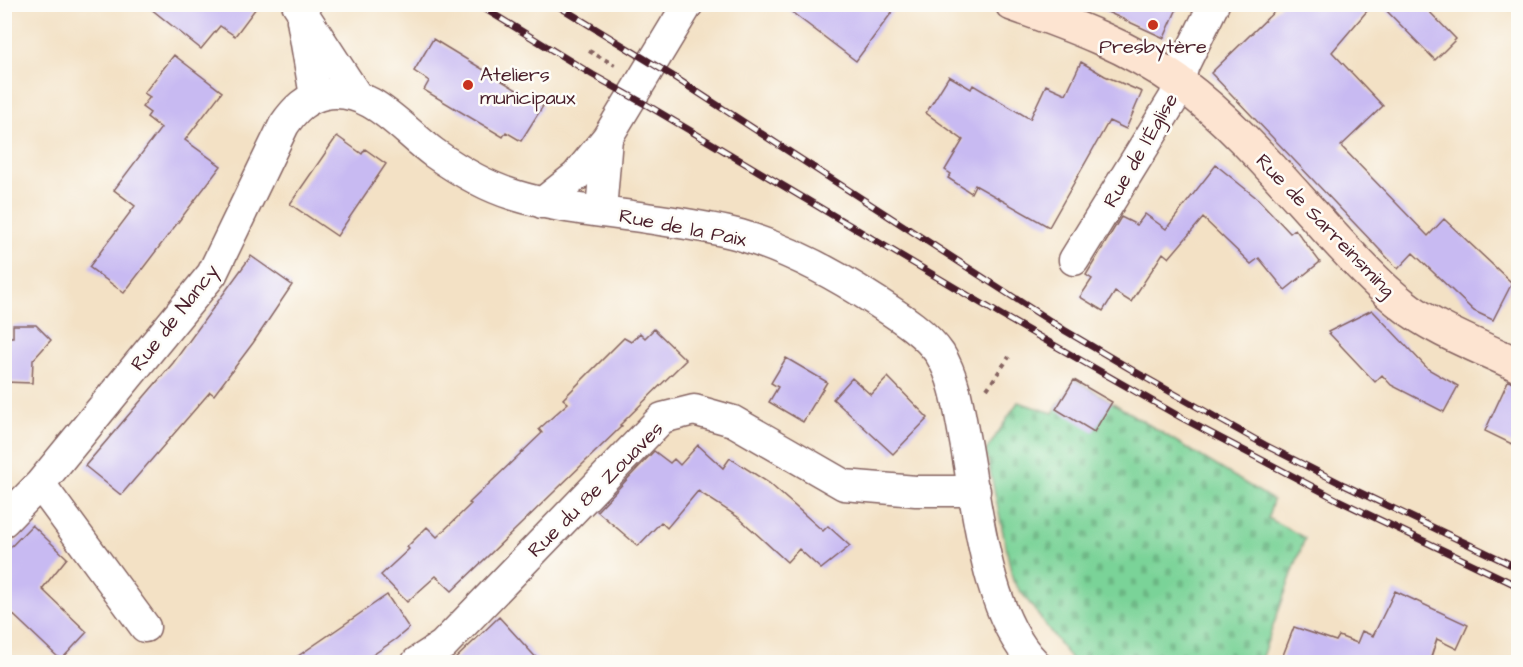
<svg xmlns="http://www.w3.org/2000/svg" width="1523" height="667" font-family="'Architects Daughter',sans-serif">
<defs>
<pattern id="cemetery-stones" width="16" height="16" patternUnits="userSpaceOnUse" patternTransform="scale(1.5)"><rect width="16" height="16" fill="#7ad398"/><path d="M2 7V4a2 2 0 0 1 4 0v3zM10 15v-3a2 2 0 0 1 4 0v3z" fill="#6bb583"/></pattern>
</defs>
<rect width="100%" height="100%" fill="#fdfcf7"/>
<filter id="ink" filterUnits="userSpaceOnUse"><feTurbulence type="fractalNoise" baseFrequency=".0167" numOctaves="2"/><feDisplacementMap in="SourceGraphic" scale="12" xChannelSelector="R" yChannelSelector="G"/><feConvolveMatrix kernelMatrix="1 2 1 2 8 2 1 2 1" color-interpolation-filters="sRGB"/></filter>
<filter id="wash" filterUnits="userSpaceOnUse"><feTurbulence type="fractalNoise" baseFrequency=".008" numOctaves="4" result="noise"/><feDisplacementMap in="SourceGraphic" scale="24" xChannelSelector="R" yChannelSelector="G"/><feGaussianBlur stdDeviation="1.35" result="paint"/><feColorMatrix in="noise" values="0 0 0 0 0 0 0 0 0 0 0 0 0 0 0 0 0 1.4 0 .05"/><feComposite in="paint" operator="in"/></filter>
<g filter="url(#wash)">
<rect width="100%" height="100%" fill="#f3e1c5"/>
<path fill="url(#cemetery-stones)" stroke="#627962" stroke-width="1.5" d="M1075,380L1273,500L1268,518L1305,538L1260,662H1073L1013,581L986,451L1018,402L1053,413Z"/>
<g id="blocks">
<path fill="#c8baf2" d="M145,4H259L235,36L220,26L201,49Z
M781,4H898L856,61Z
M1090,4H1179L1164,38Z
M1282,4H1373L1332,52L1383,106L1341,146L1428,236L1444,219L1512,283L1493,320L1474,311L1413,253L1398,269L1211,73Z
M1380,4H1422L1456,39L1435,60Z
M433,39L543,106L521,141L506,132L503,137L424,90L429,81L414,71Z
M174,55L222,92L185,140L221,166L124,293L89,267L135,206L114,190L161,128L147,117L150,113L142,107L150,97L144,93Z
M1081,62L1105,76L1142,92L1126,129L1109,121L1049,227L975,185L971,193L948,178L951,174L945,170L963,140L926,113L949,76L971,89L973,85L1030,119L1046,85L1066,94Z
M337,136L362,154L365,149L386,164L337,236L290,204Z
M1216,165L1258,199L1290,233L1295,229L1320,262L1285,290L1259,258L1251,264L1203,218L1169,258L1163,253L1131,302L1115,292L1103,311L1080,297L1092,279L1086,275L1121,217L1137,225L1145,214L1166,229Z
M251,256L292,285L253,343L214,395L210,392L121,495L85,466L173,363Z
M1372,310L1428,369L1458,386L1444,412L1391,385L1382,375L1375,382L1328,332Z
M13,325H36L51,340L33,360L32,383L4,382V337H13Z
M654,329L686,360L620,425L622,426L452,591L436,576L407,602L381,575L409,549L407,547L427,527L437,537L471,504L469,503L542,433L539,429L568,403L563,399L624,338L631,342L640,333L645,338Z
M786,358L827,382L803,422L769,402L778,387L771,383Z
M888,377L928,418L893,454L833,399L852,378L871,395Z
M1074,380L1112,402L1094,432L1056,409Z
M1508,381L1518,384V447L1485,431Z
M698,445L723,468L730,458L769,483L823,531L828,526L850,546L821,569L799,549L787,562L738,517L698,491L667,528L661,522L638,546L597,511L654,451L670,463L674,459L680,465Z
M32,525L67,558L42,589L87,632L61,660L4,606V554Z
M1395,591L1468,625L1457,649L1437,639L1429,663H1280L1294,627L1336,641L1339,636L1357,643L1362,631L1373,636Z
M387,595L409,628L396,639L361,663H288Z
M499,617L541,663H451Z"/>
</g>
</g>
<g filter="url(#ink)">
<use href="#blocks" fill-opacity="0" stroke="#856361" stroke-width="1.5"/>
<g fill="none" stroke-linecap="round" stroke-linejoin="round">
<g stroke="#856361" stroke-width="33">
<path id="street" d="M297,4L357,96
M302,20L315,96
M542,203L576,176L607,138L688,4
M601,211L607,138
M1074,260L1174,98L1184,65L1214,4
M40,484L145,627
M4,521L40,484L212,274L284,125C295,109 306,98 325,94C370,86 401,129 434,153C458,170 485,186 514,195C555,208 598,211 640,217C673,222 708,226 740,235C787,249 833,273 874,300C897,315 924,331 940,354C955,378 959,409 964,436C977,503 985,612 1034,662
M417,662L443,645L662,418L694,410L733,421L844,485L916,491H975"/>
</g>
<g stroke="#856361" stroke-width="36">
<path id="secondary" d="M1012,4C1071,25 1129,46 1180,83C1242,129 1290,191 1343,247C1362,267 1380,287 1402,304C1434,330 1481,347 1518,365"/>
</g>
<path stroke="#856361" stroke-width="4" stroke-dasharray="4.5 4.5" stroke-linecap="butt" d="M589,51L615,65
M987,389L1009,357"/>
<use href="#street" stroke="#fff" stroke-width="30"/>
<use href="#secondary" stroke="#fde4d1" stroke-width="33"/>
<g stroke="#4a1f2b" stroke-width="7">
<path id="rail" d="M477,4L593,75L652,108L1001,315L1182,418L1338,500L1518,586
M555,4L671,75L1064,330L1139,374L1265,445L1344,485L1518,568"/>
</g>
<use href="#rail" stroke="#fdfcf7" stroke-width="4.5" stroke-dasharray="14" stroke-linecap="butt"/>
</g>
</g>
<g fill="#c8321e" stroke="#fdfcf7" stroke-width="2">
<circle cx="1153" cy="25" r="6"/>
<circle cx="468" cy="85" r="6"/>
</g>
<g text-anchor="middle" stroke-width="5" stroke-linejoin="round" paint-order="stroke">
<g font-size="20" fill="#4a1f2b" stroke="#fdfcf7">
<text x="1153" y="53">Presbytère</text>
<text x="480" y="81" text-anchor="start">Ateliers<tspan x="480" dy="23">municipaux</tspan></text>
</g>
<g font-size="20" fill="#4a1f2b" stroke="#fdfcf7">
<text transform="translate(1140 150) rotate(-60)" y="7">Rue de l'Église</text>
<text transform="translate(1326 225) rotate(46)" y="7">Rue de Sarreinsming</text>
<text transform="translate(683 227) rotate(11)" y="7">Rue de la Paix</text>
<text transform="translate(174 317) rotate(-52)" y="7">Rue de Nancy</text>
<text transform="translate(595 489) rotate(-45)" y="7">Rue du 8e Zouaves</text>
</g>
</g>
<rect width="1523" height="667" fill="none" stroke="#fdfcf7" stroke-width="24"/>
</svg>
